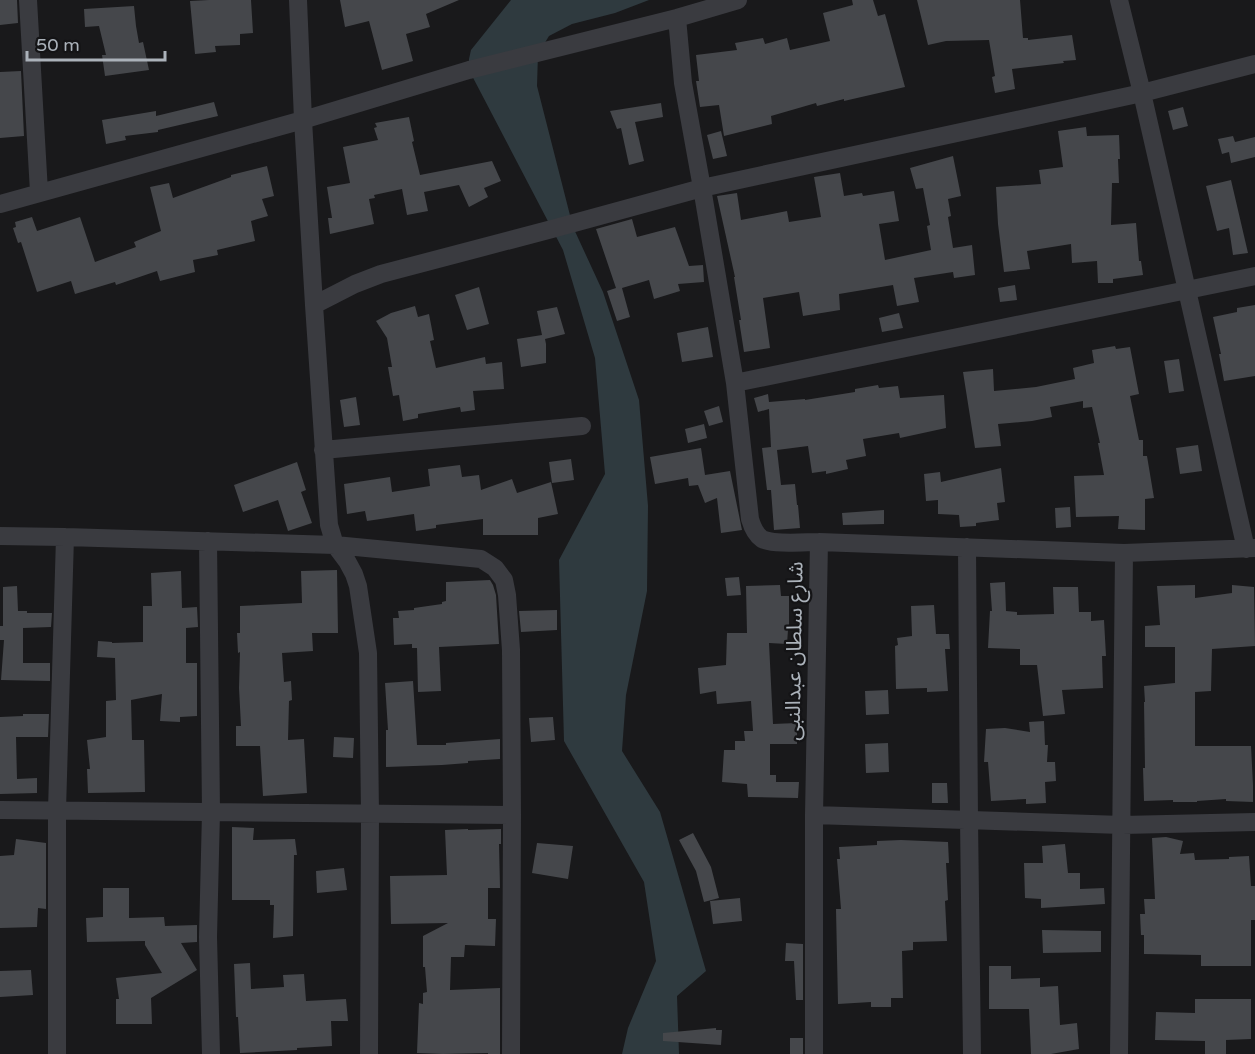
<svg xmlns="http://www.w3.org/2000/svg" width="1255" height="1054" font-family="'Varela Round','Noto Sans Arabic',sans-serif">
<rect width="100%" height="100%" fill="#19191b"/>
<path fill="#2f3a3f" d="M511,0H649L615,13L572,24L549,36L538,54L537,86L573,227L603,292L639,400L648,506L647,591L626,695L622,751L660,812L706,971L677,996L679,1054H622L628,1028L656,961L644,882L564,741L559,560L605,474L595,358L563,250L469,70V59L471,50Z"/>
<path fill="#45474b" d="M0,0H17L18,23L0,25Z
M209,0H251L253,33L240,34V45L215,46L216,52L195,54L190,1Z
M340,0H459L426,14L430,27L406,34L413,61L382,70L369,21L345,27Z
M852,0H873L878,16L885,14L905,87L844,101V99L817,106L816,103L771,116L772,124L724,136L719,105L700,107L696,81H699L696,55L737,50L735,43L763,38L765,44L787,38L790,50L830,41L823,13L853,5Z
M917,0H1020L1023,38H1028V40L1072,35L1076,60L1063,61L1064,63L1012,69L1015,89L995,93L992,77L995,76L989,40L946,41L928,45Z
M134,6L136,26L139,43L143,42L149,70L105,76L102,55H106L99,26L85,27L84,9Z
M21,71L24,136L0,138V72Z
M214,102L218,116L158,130V132L125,136L126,140L106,144L102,120L156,111V116Z
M661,103L663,117L635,122L644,161L629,165L621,128L617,129L610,111Z
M1183,107L1188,126L1173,130L1168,111Z
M409,117L414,141L412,142L420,175L492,161L501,181L484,188L488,197L469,207L459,185L424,192L428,211L407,215L402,189L374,195L375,198L369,199L374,224L330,234L328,218H332L327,187L350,183L343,147L378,140L374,128L377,127L375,123Z
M1086,127L1087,136L1119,135L1120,159H1118L1119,183H1112L1111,225L1136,223L1139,261H1141L1143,275L1113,279V283H1098L1097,261L1072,263L1071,244L1027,251L1030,269L1004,272L998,224L996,187L1041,184L1039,170L1063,167L1058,131Z
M721,131L727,156L713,159L707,135Z
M1233,136L1235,142L1255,137V157L1231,163L1229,152L1222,154L1218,139Z
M953,156L961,196L948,199L951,216L948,217L953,248L972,245L975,275L954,278L953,272L914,278L919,302L897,306L893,285L839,294L840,310L803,316L799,292L763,298L770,348L744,352L739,320H741L734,277H735L717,196L737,193L741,220L787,211L789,222L821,217L814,177L840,173L844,196L862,193L863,196L894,191L899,221L879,224L885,260L931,250L927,226L930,225L923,188L916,189L910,168Z
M267,166L274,196L262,199L268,216L251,221L255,241L217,250L218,255L193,260L195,272L160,281L157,271L116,285L115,282L75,294L71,281L37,292L21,242L18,243L13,228L16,227L15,222L32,217L37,231L80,217L95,262L136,247L134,242L161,231L150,187L169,183L173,198L231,177V175Z
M1231,180L1248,253L1233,255L1229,228L1217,231L1206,186Z
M632,219L637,237L675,227L689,266L703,265L704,282L678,284L680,291L654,299L649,280L622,288L630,317L617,321L607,291L616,288L596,229Z
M1015,285L1017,300L1000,302L998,288Z
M479,287L489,324L467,330L455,295Z
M1255,305V376L1224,381L1219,354H1221L1213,317L1237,312V308Z
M415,306L418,317L429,314L434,340L430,341L436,368L485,357L486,364L502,362L504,389L473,391L475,410L461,412L460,407L418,414V418L403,421L399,395L393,396L388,367H392L387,338L376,321L391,313Z
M557,307L565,334L545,339L546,344V363L521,367L517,339L542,335L537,311Z
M899,313L903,328L882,332L879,318Z
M708,327L713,357L682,362L677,333Z
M1115,346L1116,349L1130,347L1139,394L1130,396L1139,440H1143V456H1147L1154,498L1145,499V530L1118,529L1119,516L1076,517L1074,476L1104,475L1098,443H1100L1092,407L1083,408V401L1050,407L1052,417L1032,421L998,424L1001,446L975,448L963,372L993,369L994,391L1036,387L1075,379L1073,368L1094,363L1092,350Z
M1179,359L1184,391L1169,393L1164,361Z
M878,385L879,388L898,386L900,398L944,395L946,428L900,438L899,433L863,439L866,456L846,460L848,469L826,474V471L812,473L808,446L777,450L781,485L795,484L797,505H798L800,528L774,530L771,490H767L762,448L771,447L769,409L758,412L754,398L768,394L769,402L805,399V400L855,392V389Z
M356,397L360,425L344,427L340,400Z
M719,406L723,422L709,426L704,411Z
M704,424L707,438L688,443L685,429Z
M1198,445L1202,471L1180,474L1176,448Z
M701,448L705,475L730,471L742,530L721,533L717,498L705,503L698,485L689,486L688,478L655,484L650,457Z
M571,459L574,480L552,483L549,462Z
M297,462L306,490L301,492L312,523L288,531L278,500L243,512L234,485Z
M460,465L462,477L479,475L481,490L512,479L517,493L551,482L558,514L538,518V535H483V519L436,525V528L416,531L414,514L367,521L365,511L347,514L344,484L390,477L392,492L430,486L428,469Z
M1001,468L1005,502L997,503L999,520L976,523V526L960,527L959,515L938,514V500L926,501L924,474L940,472L941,482Z
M1070,507L1071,527L1056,528L1055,508Z
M884,510V524L843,525L842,513Z
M337,570L338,633H312L313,651L282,653L284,682L291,681L292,700L289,701L288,740L304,739L307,793L263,796L260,746H236V726H241L239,688L240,652L238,653L237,633H240V606L302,603L301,571Z
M181,571L182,608L197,607L198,627L186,628V663H197V716L180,717V722L160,721L162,694L131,700L132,740H144L145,792L88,793L87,769H90L87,740L106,737V701L116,700L115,658L97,657L98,641L112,642V643L143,642V606H152L151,573Z
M739,577L741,595L727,596L725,578Z
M490,580L493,585L496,595L499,644L439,647L441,691L418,692L417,648H412V644L394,645L393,618H399L398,611L414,610V608L442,604V602L446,601V582Z
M1005,582L1006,611L1017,612V615L1054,614L1053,587H1078L1079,612H1091V621L1104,620L1106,656H1102L1103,688L1062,690L1065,714L1043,716L1037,665H1020V649L988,648L990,611H992L990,583Z
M780,585L781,596H789V630H788L787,644L769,643L773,724L797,723V744H770V775H776V782H799L798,798L748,797L747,784L722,782L724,750H735V741H745L744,731H753L751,701L717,704L716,691L700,694L698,668L726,665L727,633H747L746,586Z
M1195,585V598L1232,593V585L1254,587L1255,646L1212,649L1211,691L1195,692V746H1251L1253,785V802L1226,801V799L1197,801V802H1173V800L1144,801L1143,768H1145L1144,702H1145L1144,686L1175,683V647H1145V626L1160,625L1157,586Z
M17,586L18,611H27V613H52L51,627L23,628V663H50V681L1,680L4,640H0V626H3V587Z
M934,605L936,634H949L950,649H945L948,691L927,692V688L896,689L895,646L898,645L897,638L912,636L911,606Z
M557,610V630L521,632L519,611Z
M413,681L417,745H446V743L500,739V759L468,761V763L442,765L386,767V730H388L385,683Z
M888,690L889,714L866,715L865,691Z
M23,714H49L48,737H16L17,779L37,778V793L0,794V717L23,716Z
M553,717L555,740L531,742L529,718Z
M1044,721L1045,745H1048L1047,762H1055L1056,781L1045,782L1046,803L1026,804V799L991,801L988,762H984L986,729L1005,728L1030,732L1029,722Z
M334,737L354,738L353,758L333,757Z
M888,743L889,772L866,773L865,744Z
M932,783H947L948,803H932Z
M232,827L254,828L253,840L295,839L297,855H294L293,936L273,938L274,905H270V900H232Z
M468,829V830L501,829V844H499L500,888H488V919H496L495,946L465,945L464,957H451L450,990L500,988V1054H488V1053L443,1054L417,1053L419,1003L423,1004V993L427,992L425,967H423V936L448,923L391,924L390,876L447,875L445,830Z
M693,833L711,867L719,898L704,902L696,871L679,840Z
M1166,837L1183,841L1180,854L1194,853L1195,860L1229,859V857L1249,856L1251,886H1255V920H1251V966H1201V955L1144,954V935H1141L1140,914H1145L1144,899H1155L1152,838Z
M16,839L46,843V909L38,908L37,927L0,928V856L14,855Z
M901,840L948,842L949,863H946L948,900L945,901L947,941L913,942V950L902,951L903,998H891V1007H871V1002L838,1004L836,909H841L837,859H840L839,847L877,845V841Z
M537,843L573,846L568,879L532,873Z
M1065,844L1068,873H1080V889L1104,888L1105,904L1041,908V899L1025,898L1024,863H1043L1042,846Z
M344,868L347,890L317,893L316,871Z
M103,888H129V918L164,917L165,926L197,925V942L181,943L197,970L151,998L152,1024H116V999H119L116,978L162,973L145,945V941L87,942L86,918L103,917Z
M740,898L742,921L713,924L710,901Z
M1042,930L1101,931V952L1043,953Z
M786,943L803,944V1000H796L794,961H785Z
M250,963L251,989L284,987L283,975L304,974L306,1001L346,999L348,1021H331L332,1046L297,1048V1050L240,1053L238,1017H236L234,964Z
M989,966H1011V979L1040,978V987L1058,986L1060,1025L1077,1023L1079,1049L1051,1054H1031L1029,1009H989Z
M31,970L33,995L0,997V971Z
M1195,999H1251V1039L1226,1040V1054H1205V1041L1155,1040L1156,1012L1195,1013Z
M716,1028V1030H722L721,1045L663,1041V1033Z
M790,1038H803V1054H790Z"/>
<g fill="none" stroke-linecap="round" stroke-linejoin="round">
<path stroke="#3a3b40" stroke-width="18" d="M28,0L39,192
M298,0L303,120L314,305L329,525L335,545L347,561L354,574L358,586L368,653L370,814L369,1054
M1119,0L1142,93L1246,549
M677,18L683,83L702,188L735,383
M0,204L303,120L469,70L677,18L738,0
M314,305L355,284L381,274L552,229L702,188L1142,93L1255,64
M323,450L582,426
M0,536L65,537L335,545L481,559L495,568L504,580L507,595L511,650L512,815L511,1054
M208,541L211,812L208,937L211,1054
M819,542C805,542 773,545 762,539C755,534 752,526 750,519L735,383L1255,276
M967,547L969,820L972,1054
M0,810L512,815
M814,815L1122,825L1255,822
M57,1054V810L65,537
M814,1054V815L819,542L1124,553L1255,548
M1119,1054L1124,553"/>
</g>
<g text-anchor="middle" stroke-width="4.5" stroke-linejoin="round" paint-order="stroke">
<g font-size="21" fill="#abb2ba" stroke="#141416">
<text transform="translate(794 651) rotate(-89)" y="7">شارع سلطان عبدالنبى</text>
</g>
</g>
<path d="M27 51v9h138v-9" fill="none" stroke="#abb2ba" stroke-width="3"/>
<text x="36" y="51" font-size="18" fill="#abb2ba" stroke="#141416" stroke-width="4.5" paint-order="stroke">50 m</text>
</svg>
